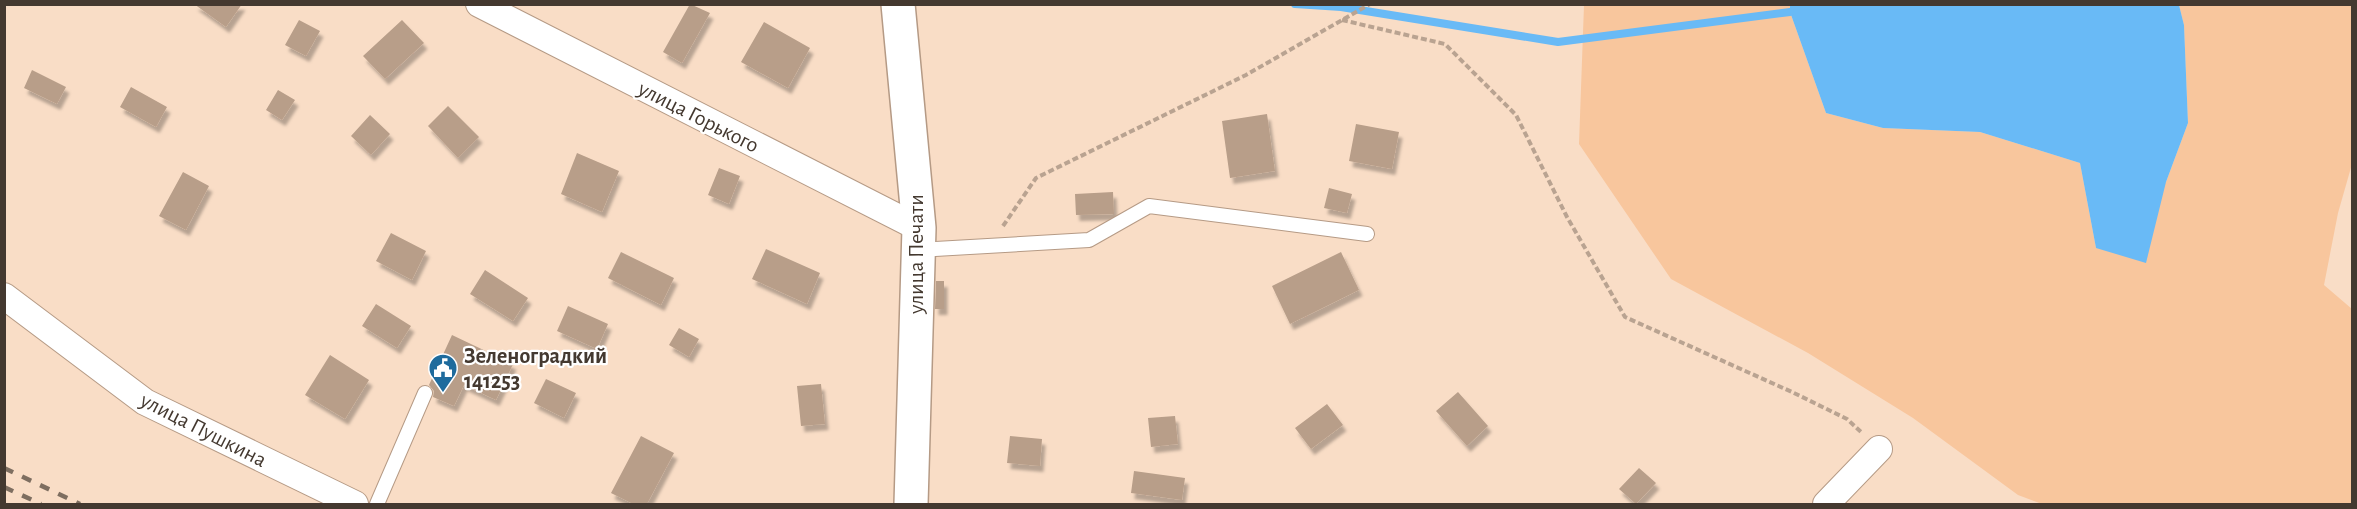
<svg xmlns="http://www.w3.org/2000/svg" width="2357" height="509" font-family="'Alegreya Sans',sans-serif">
<defs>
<filter id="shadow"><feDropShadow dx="3.5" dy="6" stdDeviation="1.5" flood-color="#0004"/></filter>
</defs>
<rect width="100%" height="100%" fill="#f9ddc6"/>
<path fill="#f8c69d" d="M1584,5H1790V12L1826,113L1883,128L1980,132L2080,163L2096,248L2166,182L2188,123L2184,25L2179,5H2352V164L2338,213L2324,285L2352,309V504H2042L2018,495L1913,418L1808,353L1671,279L1579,144Z"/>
<path fill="#69baf6" d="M1790,5H2179L2184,25L2188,123L2166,182L2146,263L2096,248L2080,163L1980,132L1883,128L1826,113L1790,12Z"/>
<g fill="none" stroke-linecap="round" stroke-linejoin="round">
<path stroke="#69baf6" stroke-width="8" d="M1295,4L1341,7L1558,42L1790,12"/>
</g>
<path fill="#b89e89" filter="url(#shadow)" d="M194,4H242L226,27Z
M690,4L710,13L682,63L663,52Z
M299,20L320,31L306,56L285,45Z
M402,20L424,43L385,79L363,56Z
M764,22L810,48L788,88L741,62Z
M32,70L66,87L57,104L24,88Z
M131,87L167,107L156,127L120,107Z
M278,90L295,100L282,120L266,110Z
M448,106L479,137L458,158L428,126Z
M1267,114L1275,171L1230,178L1222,121Z
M370,115L390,134L371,155L351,136Z
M1356,124L1399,132L1392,169L1349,161Z
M577,153L619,171L602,212L561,194Z
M719,168L740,176L729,204L708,195Z
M183,172L209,186L186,230L159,216Z
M1329,188L1352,194L1347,213L1324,208Z
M1113,192L1114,214L1076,215L1075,194Z
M391,233L426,251L412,280L376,261Z
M766,249L820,273L807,304L752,279Z
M621,252L674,278L661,305L608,278Z
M1341,252L1359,290L1290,324L1272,286Z
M485,270L528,298L513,321L470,294Z
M936,281H944V309H935Z
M376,304L411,326L397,348L362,326Z
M568,306L608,324L597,349L557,331Z
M679,328L699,339L689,357L669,345Z
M452,335L513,364L496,400L464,385L454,406L433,397L434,391L429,385Z
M330,355L369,380L345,419L305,395Z
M546,379L576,393L564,418L534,403Z
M821,384L825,424L801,426L797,386Z
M1458,392L1488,426L1467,446L1436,411Z
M1327,404L1343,425L1311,449L1295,428Z
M1175,416L1178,444L1151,447L1148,418Z
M641,436L674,453L647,504H633L611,493Z
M1010,436L1042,439L1040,466L1007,463Z
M1639,468L1656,483L1636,504L1619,489Z
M1134,471L1185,478L1182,500L1131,493Z"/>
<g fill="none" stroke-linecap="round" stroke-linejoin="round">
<g stroke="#b59a85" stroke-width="16">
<path id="service" d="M918,250L1089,240L1149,206L1367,234
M377,504L425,393"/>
</g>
<g stroke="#b59a85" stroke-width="28">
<path id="minor" d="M479,4L919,228
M4,296L145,402L355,504
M1826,504L1879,449"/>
</g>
<g stroke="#b59a85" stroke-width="36">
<path id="tertiary" d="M898,4L919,228L911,504"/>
</g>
<path stroke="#b9a391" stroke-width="4" stroke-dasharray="6 3" stroke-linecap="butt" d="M1342,20L1445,44L1516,115L1567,217L1625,317L1792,392L1847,419L1861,432
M1003,226L1036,178L1246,75L1370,4"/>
<use href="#service" stroke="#fff" stroke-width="14"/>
<use href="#minor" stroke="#fff" stroke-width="26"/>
<use href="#tertiary" stroke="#fff" stroke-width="33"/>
<path stroke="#7e6e60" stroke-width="4.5" stroke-dasharray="10 10" stroke-linecap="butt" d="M4,468L80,504
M4,487L41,504"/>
</g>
<defs>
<g id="civic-pin" transform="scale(1.5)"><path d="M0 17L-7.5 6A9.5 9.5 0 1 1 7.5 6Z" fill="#1e6b9d" stroke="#fff"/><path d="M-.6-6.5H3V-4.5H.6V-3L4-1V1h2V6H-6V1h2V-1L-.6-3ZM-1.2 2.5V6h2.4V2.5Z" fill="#fff"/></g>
</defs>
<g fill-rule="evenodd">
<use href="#civic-pin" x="443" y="368"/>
</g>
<g text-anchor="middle" stroke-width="4.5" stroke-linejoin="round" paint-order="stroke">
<g font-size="22" fill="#443930" stroke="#fff">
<text transform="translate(699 116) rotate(27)" y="8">улица Горького</text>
<text transform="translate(915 254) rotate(-90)" y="8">улица Печати</text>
<text transform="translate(204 429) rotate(27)" y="8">улица Пушкина</text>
</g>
<g font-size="22" font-weight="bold" fill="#443930" stroke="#fff" text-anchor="start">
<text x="464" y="363">Зеленоградкий<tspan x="464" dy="25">141253</tspan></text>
</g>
</g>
<rect width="2357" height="509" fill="none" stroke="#443930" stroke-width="12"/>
</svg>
